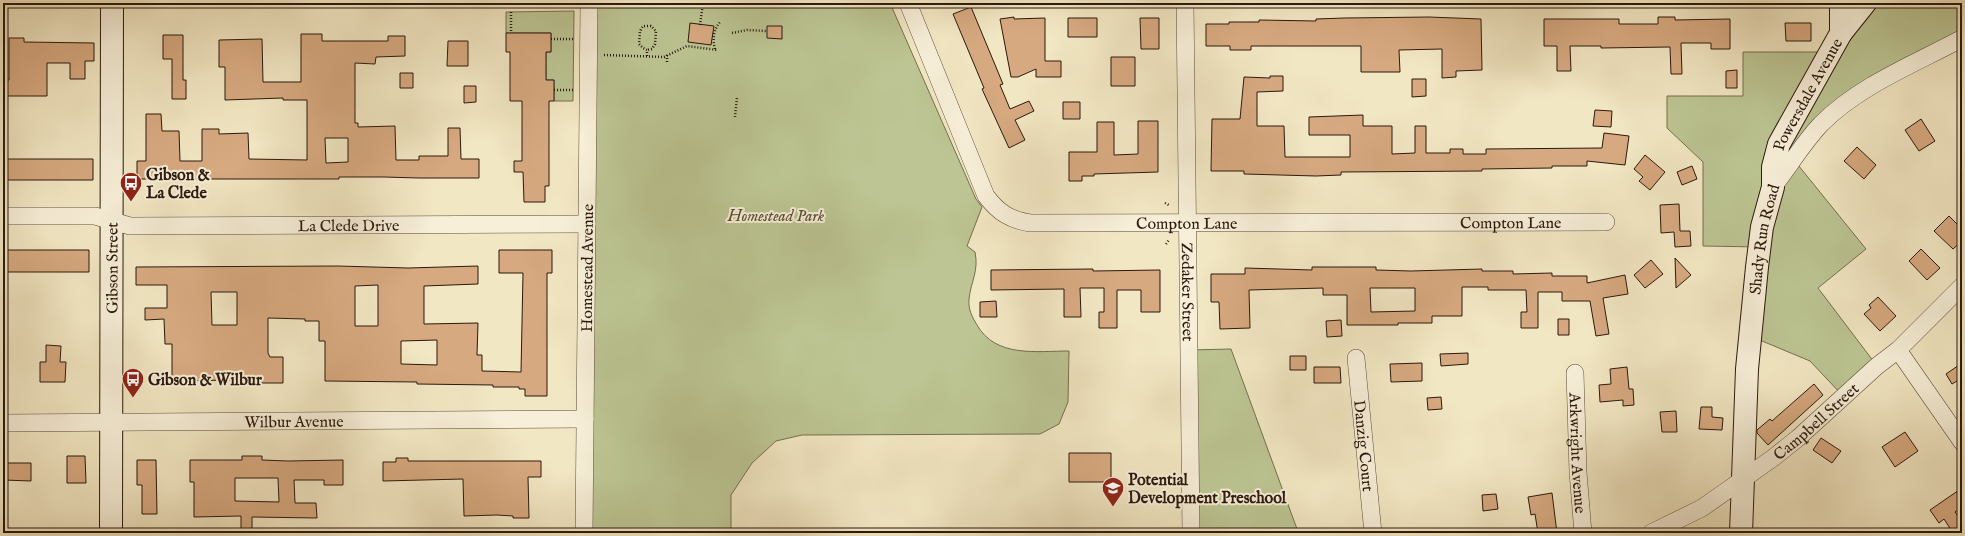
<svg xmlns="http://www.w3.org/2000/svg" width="1965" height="536" font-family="'IM FELL English',serif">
<rect width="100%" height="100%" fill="#f2e7c3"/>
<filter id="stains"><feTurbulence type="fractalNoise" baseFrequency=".005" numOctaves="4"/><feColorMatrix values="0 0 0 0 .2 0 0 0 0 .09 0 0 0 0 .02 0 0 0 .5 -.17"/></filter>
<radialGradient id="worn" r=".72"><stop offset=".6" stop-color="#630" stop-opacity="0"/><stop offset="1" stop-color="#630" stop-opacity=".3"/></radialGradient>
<path fill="#bcc593" stroke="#746f50" d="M589,3H890L976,199L982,207L967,246L975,252C979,271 971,281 969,299C968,309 972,317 977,325C996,358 1036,351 1069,351L1068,402L1059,424L1040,434L802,435L776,441L752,463L731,495V533H584Z
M1841,3H1962V47L1869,87L1794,160L1866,249L1818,288L1877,366L1843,396L1810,361L1750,336L1760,247L1703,246V162L1667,128V96H1743V52H1831Z
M574,11L573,101H554V80H546V52H551V33H506V12Z
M1231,349L1297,529L1191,530L1189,350Z"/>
<path fill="#d7a980" stroke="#2b190d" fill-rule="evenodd" d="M971,7L1003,84L1000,85L1010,109L1029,101L1034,111L1015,120L1025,140L1009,148L982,89L984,88L953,14Z
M1014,17V19L1045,18V61H1061V77H1036V69L1018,77H1011L1000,19Z
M1429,17L1481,19L1482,70L1456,71V77L1442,78V49L1399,50L1400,72H1361V46H1251V50H1230V46H1206V24H1229V22H1259V20L1316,21V19L1344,18Z
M1658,17H1675V20L1730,19V49H1711V43H1681L1682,74H1671L1670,47L1601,48V46H1570L1571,71H1557V46H1544V19H1619V24H1658Z
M1068,18H1097V37H1068Z
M1140,18H1159V49H1141Z
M690,23L714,26L711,45L688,42Z
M1785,23H1811V41H1786Z
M767,26H782V39L767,38Z
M506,33H551V52H546V80H554V101H549V186H545V202H524L523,172H514V161H522V101H510V52H506Z
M301,34H322V41H388V36H405V56L376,57L375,64L355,63V123H358V127L395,126L396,160H419V156H448V128H460L461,159H479V178H419L384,177H339V179H137V161H146V114H161L162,131H179L180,161H202V129H219V134L248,133L249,159L307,160V100H283V98L225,100V67H219V40L262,39L263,82H301ZM325,138H348V162L326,163Z
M163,35H183V80H186V99H172V59H163Z
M9,38H24V42L94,43V61H85V79H70V63H47V96H3V80H9Z
M448,41H468V66H447Z
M1111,57H1135V86H1111Z
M1737,70V88H1726V71Z
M400,73H413V88H400Z
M1270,76H1283V91L1257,92V126H1284L1285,157H1350V135H1309V117L1363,115V126H1392V154L1415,153V126H1426V153H1450V149H1463V154H1486V149L1602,148L1604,133L1629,136L1625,165L1587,161V166H1552V168L1482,169V171L1341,172V175L1316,176L1244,174V171H1211L1212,119H1240L1244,77L1270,78Z
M1412,79H1426V96L1412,97Z
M464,86H476V102L464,103Z
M1063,102H1080V119H1063Z
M1595,110L1612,111L1611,127L1593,126Z
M1921,119L1935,141L1919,151L1905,130Z
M1138,121H1158V172L1094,174V176H1082V181H1069V152H1097V122H1114V155L1138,154Z
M1857,147L1876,165L1864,179L1844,161Z
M1645,155L1665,172L1650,190L1639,181L1643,177L1634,169Z
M3,159H93V180H3Z
M1692,166L1697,179L1682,185L1677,172Z
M1679,204L1680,231H1690L1691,246L1675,247L1674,232L1661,233L1660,205Z
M1949,216L1962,229V241L1953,249L1934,231Z
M1921,249L1940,268L1927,280L1909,261Z
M3,250H89V272H3Z
M499,250H552V273H547V396H525V389H519V387H493V385L417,384V382L325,381V341H319V321H305V319L268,318V353L270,357H283V383H234V380L172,381V344H165L164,319L145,320V308H167V285H136V267L338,266L408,268L478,266V284L424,286V324L478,323L477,355H482V371L521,372L523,273H499ZM378,285V326H355V286ZM211,292H237V325H212ZM437,340V365L401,364V341Z
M1675,258L1691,275L1676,288Z
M1651,260L1663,274L1645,288L1634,275Z
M1312,267H1376V270L1411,271L1482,269V271H1513V274L1552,273V276H1587V283L1625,275L1628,294L1603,298L1609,334L1596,336L1590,301H1562V292H1538V328H1521V312H1527L1526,290H1488V287H1462V316H1432V323H1398V325H1347V295H1323V288L1249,290L1250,328L1220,329L1219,302H1211V274H1245V268L1312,270ZM1370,288H1415V311L1371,312Z
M1093,269V271L1160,270V312H1141V290H1117V328H1099V312H1104V288H1080L1081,317H1064V289L991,290V270Z
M1878,297L1896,316L1880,331L1864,314L1871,308L1869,305Z
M996,301L997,317H980V302Z
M1558,319H1569V335H1558Z
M1341,320L1342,336L1327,337L1326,321Z
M46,345L61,346L60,362H66L65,382H40V362H46Z
M1468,353V364L1441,366L1440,354Z
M1290,356H1306V370H1290Z
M1422,363V381L1391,382L1390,364Z
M1962,363V378L1952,384L1946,374Z
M1314,367H1340L1341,383H1314Z
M1627,367L1629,389H1633L1634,405L1623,406V400L1600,402L1599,385L1611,384L1610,369Z
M1814,384L1823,395L1768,445L1757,433V430L1770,419L1772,421Z
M1441,397L1442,409L1428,410L1427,398Z
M1701,407H1712V417L1723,418L1722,430L1699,429Z
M1676,411L1677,432H1662L1660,412Z
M1905,432L1918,451L1895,467L1882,447Z
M1821,438L1841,451L1832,463L1813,450Z
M1069,453H1111V482H1069Z
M67,456H85L86,483H67Z
M242,456H262V460L288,461L343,460V485H324V480H294L295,503H316L317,518L252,517V533H241V516L194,517V482H190V460H242ZM235,478H278L279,502L235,501Z
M396,458H408V461H541V477H528L529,518H513V516L497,515L464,516L463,479L383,481V462H396Z
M137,460H156L157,514H142V485H137Z
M4,463H31V481L4,480Z
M1962,488V507L1955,512L1962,522V533H1953L1944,519L1939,523L1930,510Z
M1552,493L1557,533H1538L1535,514L1531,515L1528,497Z
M1496,494L1498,509L1483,511L1482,495Z"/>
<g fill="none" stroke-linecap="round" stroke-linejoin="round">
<g stroke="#5d4c3a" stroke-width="18">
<g id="street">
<path id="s1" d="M908,3L986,196C998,212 1010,220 1030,223L1606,222"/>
<path id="s2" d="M1185,3L1191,533"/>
<path d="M1773,187C1789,167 1803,143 1821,124C1859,86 1912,65 1959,40"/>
<path id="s3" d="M3,216H95L130,226L587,224"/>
<path d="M1898,350L1962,442"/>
<path id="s4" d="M1356,358L1373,533"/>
<path id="s5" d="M1575,373L1578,472L1583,533"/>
<path id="s6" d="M3,423L585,419"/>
<path id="s7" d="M584,533L589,3"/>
<path id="s8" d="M1651,533L1702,508L1773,458L1798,438L1877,366L1898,350L1962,286"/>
</g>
</g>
<g stroke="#2b190d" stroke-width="24">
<g id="secondary">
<path d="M1841,33L1865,3"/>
<path id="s9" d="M111,533L112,3"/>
<path id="s10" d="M1741,533L1747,369L1757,267L1762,227L1773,187V167L1779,144L1841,33V3"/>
</g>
</g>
<path stroke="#2b190d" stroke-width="2.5" stroke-dasharray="1 2" stroke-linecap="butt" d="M704,3L720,6
M511,12V33
M700,25L703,3
M732,33L747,30L767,31
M551,39H573
M715,49C712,39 714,28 721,21
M604,55L664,57L687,46L717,50
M647,56V50L643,48L639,44L640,31L643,26H651L656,31L655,44L652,49L647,50
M667,62V55
M554,90H573
M735,117L737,97
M1165,203L1169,205
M1166,244L1169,240"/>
<use href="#street" stroke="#f7efd8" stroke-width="17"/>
<use href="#secondary" stroke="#f7efd8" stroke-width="22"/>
</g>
<defs>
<g id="bus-pin" transform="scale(1.15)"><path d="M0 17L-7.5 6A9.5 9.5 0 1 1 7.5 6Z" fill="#8f2418" stroke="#f7efd8"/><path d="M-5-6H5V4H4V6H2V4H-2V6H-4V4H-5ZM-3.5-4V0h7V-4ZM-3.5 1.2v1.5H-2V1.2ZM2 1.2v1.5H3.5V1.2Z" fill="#fff"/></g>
<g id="school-pin" transform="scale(1.15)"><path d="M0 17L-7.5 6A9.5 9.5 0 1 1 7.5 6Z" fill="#8f2418" stroke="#f7efd8"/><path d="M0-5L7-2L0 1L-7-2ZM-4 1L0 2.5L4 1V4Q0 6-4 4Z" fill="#fff"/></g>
</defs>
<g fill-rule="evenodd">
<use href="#bus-pin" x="131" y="183"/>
<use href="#bus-pin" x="133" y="379"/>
<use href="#school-pin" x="1113" y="488"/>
</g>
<g text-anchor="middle" stroke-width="4" stroke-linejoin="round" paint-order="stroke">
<g font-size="16" fill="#2b190d" stroke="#f7efd8">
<text dy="6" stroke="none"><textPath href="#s10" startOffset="449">Powersdale Avenue</textPath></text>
<text dy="6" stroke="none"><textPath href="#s1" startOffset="742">Compton Lane</textPath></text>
<text dy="6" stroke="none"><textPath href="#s1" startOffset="418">Compton Lane</textPath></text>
<text dy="6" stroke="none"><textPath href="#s3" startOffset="347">La Clede Drive</textPath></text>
<text dy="6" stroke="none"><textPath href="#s10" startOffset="295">Shady Run Road</textPath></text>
<text dy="6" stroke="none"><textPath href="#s9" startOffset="265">Gibson Street</textPath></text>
<text dy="6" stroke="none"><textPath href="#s7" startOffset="265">Homestead Avenue</textPath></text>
<text dy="6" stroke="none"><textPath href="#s2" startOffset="289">Zedaker Street</textPath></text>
<text dy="6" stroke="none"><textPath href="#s6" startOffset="291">Wilbur Avenue</textPath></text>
<text dy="6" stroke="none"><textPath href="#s8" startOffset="200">Campbell Street</textPath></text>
<text dy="6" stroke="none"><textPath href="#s4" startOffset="88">Danzig Court</textPath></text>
<text dy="6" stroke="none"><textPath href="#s5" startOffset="80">Arkwright Avenue</textPath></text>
</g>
<g font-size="16" font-weight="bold" fill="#2b190d" stroke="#f7efd8" text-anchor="start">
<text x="146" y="180">Gibson &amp;<tspan x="146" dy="18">La Clede</tspan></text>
<text x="148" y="385">Gibson &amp; Wilbur</text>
<text x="1128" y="485">Potential<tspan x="1128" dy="18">Development Preschool</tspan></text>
</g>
<g font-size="16" font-style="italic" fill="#564d35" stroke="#f7efd8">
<text x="776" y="221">Homestead Park</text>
</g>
</g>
<rect width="1965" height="536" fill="none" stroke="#f2e7c3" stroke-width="16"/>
<rect x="4" y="4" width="1957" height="528" fill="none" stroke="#2b190d" stroke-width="2"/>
<rect x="8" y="8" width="1949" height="520" fill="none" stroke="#2b190d"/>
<rect width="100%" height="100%" filter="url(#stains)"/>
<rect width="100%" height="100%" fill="url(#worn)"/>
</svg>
